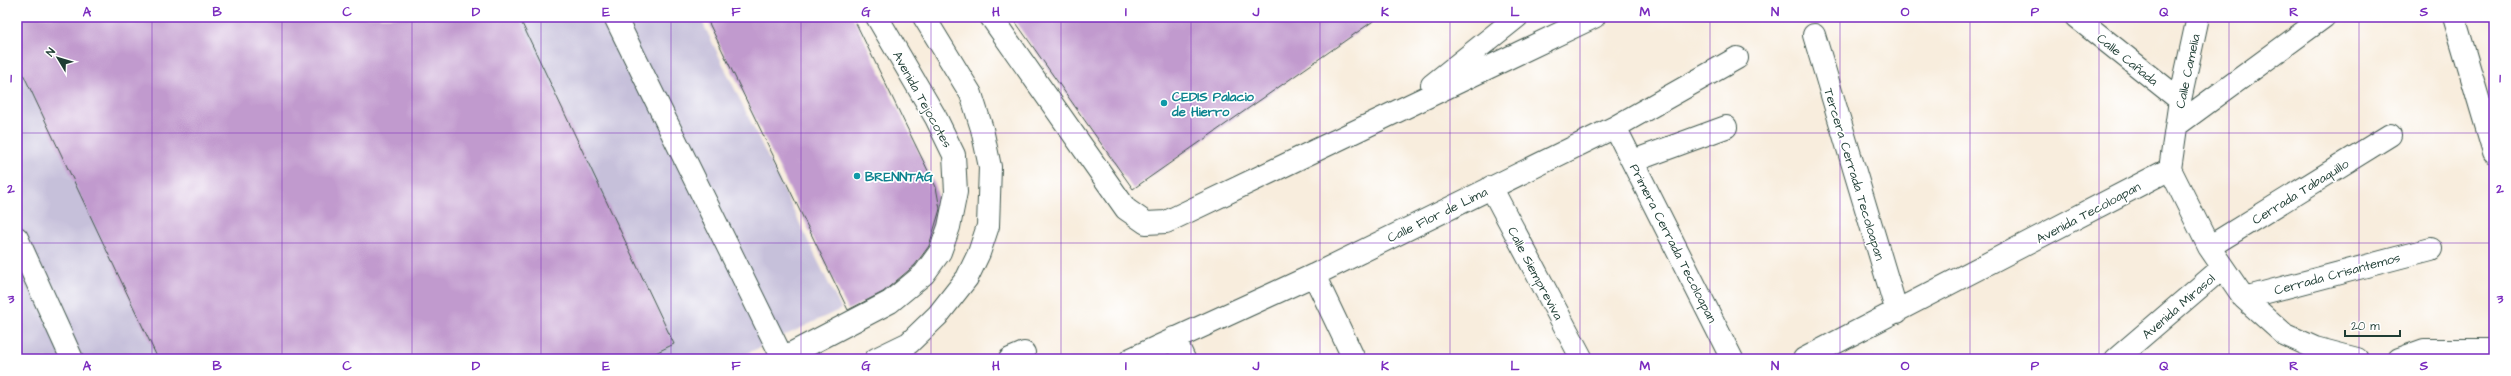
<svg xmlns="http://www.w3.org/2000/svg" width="2511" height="376" font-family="'Architects Daughter',sans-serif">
<rect width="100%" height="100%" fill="#fff"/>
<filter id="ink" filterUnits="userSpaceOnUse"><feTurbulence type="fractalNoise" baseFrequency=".025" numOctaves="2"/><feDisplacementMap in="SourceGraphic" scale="8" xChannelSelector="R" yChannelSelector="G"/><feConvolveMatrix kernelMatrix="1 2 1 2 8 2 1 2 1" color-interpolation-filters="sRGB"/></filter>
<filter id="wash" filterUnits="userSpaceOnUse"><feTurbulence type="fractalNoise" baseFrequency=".012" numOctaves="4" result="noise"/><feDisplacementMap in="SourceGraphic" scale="16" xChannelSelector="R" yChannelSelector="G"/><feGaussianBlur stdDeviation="0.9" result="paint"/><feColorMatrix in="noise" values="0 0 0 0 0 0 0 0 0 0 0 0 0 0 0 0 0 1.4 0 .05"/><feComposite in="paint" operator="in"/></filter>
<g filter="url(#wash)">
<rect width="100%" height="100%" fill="#f8eddd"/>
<path fill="#c6c0da" d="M17,17H700L841,309L735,359H20L17,353Z"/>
<g id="blocks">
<path fill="#c19ace" d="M17,17H519L674,344L643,359H158L17,61Z
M706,17H853L936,187L940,209L929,246L915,265L883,292L848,310Z
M1012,17H1379L1133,189Z"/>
</g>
</g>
<g filter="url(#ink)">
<use href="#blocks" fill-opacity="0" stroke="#40574d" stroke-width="1"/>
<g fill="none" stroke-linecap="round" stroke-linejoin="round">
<g stroke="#40574d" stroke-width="24">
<path id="minor" d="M615,17L783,359
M991,17L1126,209L1146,223L1166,222L1594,17
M2076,17L2180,100
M2454,17L2494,152
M1814,35L1897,312
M1432,85L1517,17
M2177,125L2324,17
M1615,127L1732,359
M1633,161L1726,127
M2170,169L2209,247L2244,298L2284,334L2315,348L2357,359
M2170,169L2180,100L2198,17
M1491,187L1582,359
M17,238L72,359
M2209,247L2390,135
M1314,275L1354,359
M2244,298L2431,249
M1174,338L1184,359
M781,359L890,302L924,274L940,252L949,227L956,192L954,155L936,118L877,17
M876,359L909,343L938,315L967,278L979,253L988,226L990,167L982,129L971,94L924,17
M1010,359L1024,353
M1131,359L1314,275L1615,127L1737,58
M1804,359L2170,169
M2116,359L2222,268
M2399,359L2424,350H2494"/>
</g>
<use href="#minor" stroke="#fff" stroke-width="22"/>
</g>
</g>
<path fill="none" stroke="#7b2cbf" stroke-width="1" stroke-opacity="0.55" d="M152,17V359M282,17V359M412,17V359M541,17V359M671,17V359M801,17V359M931,17V359M1061,17V359M1191,17V359M1320,17V359M1450,17V359M1580,17V359M1710,17V359M1840,17V359M1970,17V359M2099,17V359M2229,17V359M2359,17V359M17,133H2494M17,243H2494"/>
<g fill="#0f9aa8" stroke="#fff" stroke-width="1.5">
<circle cx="1164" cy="103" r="4"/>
<circle cx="857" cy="176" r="4"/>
</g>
<g text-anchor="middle" stroke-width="3.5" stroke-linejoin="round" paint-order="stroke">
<g font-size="13" fill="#1f3d34" stroke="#fff">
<text transform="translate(2128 59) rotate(39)" y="5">Calle Cañada</text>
<text transform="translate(2187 71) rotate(-78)" y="5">Calle Camelia</text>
<text transform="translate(923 99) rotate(61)" y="5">Avenida Tejocotes</text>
<text transform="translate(1855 174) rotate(73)" y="5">Tercera Cerrada Tecoloapan</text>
<text transform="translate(2300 191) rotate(-32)" y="5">Cerrada Tabaquillo</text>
<text transform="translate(2088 212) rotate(-28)" y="5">Avenida Tecoloapan</text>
<text transform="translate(1437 214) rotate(-26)" y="5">Calle Flor de Lima</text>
<text transform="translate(1674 243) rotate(63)" y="5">Primera Cerrada Tecoloapan</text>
<text transform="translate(1536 273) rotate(62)" y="5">Calle Siempreviva</text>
<text transform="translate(2337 273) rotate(-15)" y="5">Cerrada Crisantemos</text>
<text transform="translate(2178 306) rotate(-41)" y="5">Avenida Mirasol</text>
</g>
<g font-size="13" font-weight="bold" fill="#0d838f" stroke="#fff" text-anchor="start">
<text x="1172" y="101">CEDIS Palacio<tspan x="1172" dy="15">de Hierro</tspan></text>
<text x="865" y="181">BRENNTAG</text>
</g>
</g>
<rect width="2511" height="376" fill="none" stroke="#fff" stroke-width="44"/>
<g transform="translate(58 58) rotate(308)" stroke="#ffffff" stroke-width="3" paint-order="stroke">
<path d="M0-3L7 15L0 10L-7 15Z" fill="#1f3d34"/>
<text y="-6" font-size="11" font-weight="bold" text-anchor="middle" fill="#1f3d34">N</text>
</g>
<path d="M2345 330v6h55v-6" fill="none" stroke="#1f3d34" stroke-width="2"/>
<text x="2351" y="330" font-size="12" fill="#1f3d34" stroke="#ffffff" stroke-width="3" paint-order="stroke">20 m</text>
<rect x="22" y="22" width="2467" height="332" fill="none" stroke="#7b2cbf" stroke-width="1.5"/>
<g font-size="13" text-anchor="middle" font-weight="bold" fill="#7b2cbf">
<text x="87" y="16">A</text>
<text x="217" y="16">B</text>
<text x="347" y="16">C</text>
<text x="476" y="16">D</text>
<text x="606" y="16">E</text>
<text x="736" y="16">F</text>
<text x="866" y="16">G</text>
<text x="996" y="16">H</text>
<text x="1126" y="16">I</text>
<text x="1256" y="16">J</text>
<text x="1385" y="16">K</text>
<text x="1515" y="16">L</text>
<text x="1645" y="16">M</text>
<text x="1775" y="16">N</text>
<text x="1905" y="16">O</text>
<text x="2035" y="16">P</text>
<text x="2164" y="16">Q</text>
<text x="2294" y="16">R</text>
<text x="2424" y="16">S</text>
<text x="11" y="82">1</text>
<text x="2500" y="82">1</text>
<text x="11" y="193">2</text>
<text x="2500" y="193">2</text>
<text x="11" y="303">3</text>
<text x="2500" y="303">3</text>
<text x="87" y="370">A</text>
<text x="217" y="370">B</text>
<text x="347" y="370">C</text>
<text x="476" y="370">D</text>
<text x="606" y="370">E</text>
<text x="736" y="370">F</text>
<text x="866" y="370">G</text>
<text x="996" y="370">H</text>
<text x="1126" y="370">I</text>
<text x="1256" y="370">J</text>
<text x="1385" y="370">K</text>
<text x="1515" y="370">L</text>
<text x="1645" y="370">M</text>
<text x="1775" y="370">N</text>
<text x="1905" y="370">O</text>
<text x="2035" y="370">P</text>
<text x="2164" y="370">Q</text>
<text x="2294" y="370">R</text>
<text x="2424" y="370">S</text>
</g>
</svg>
